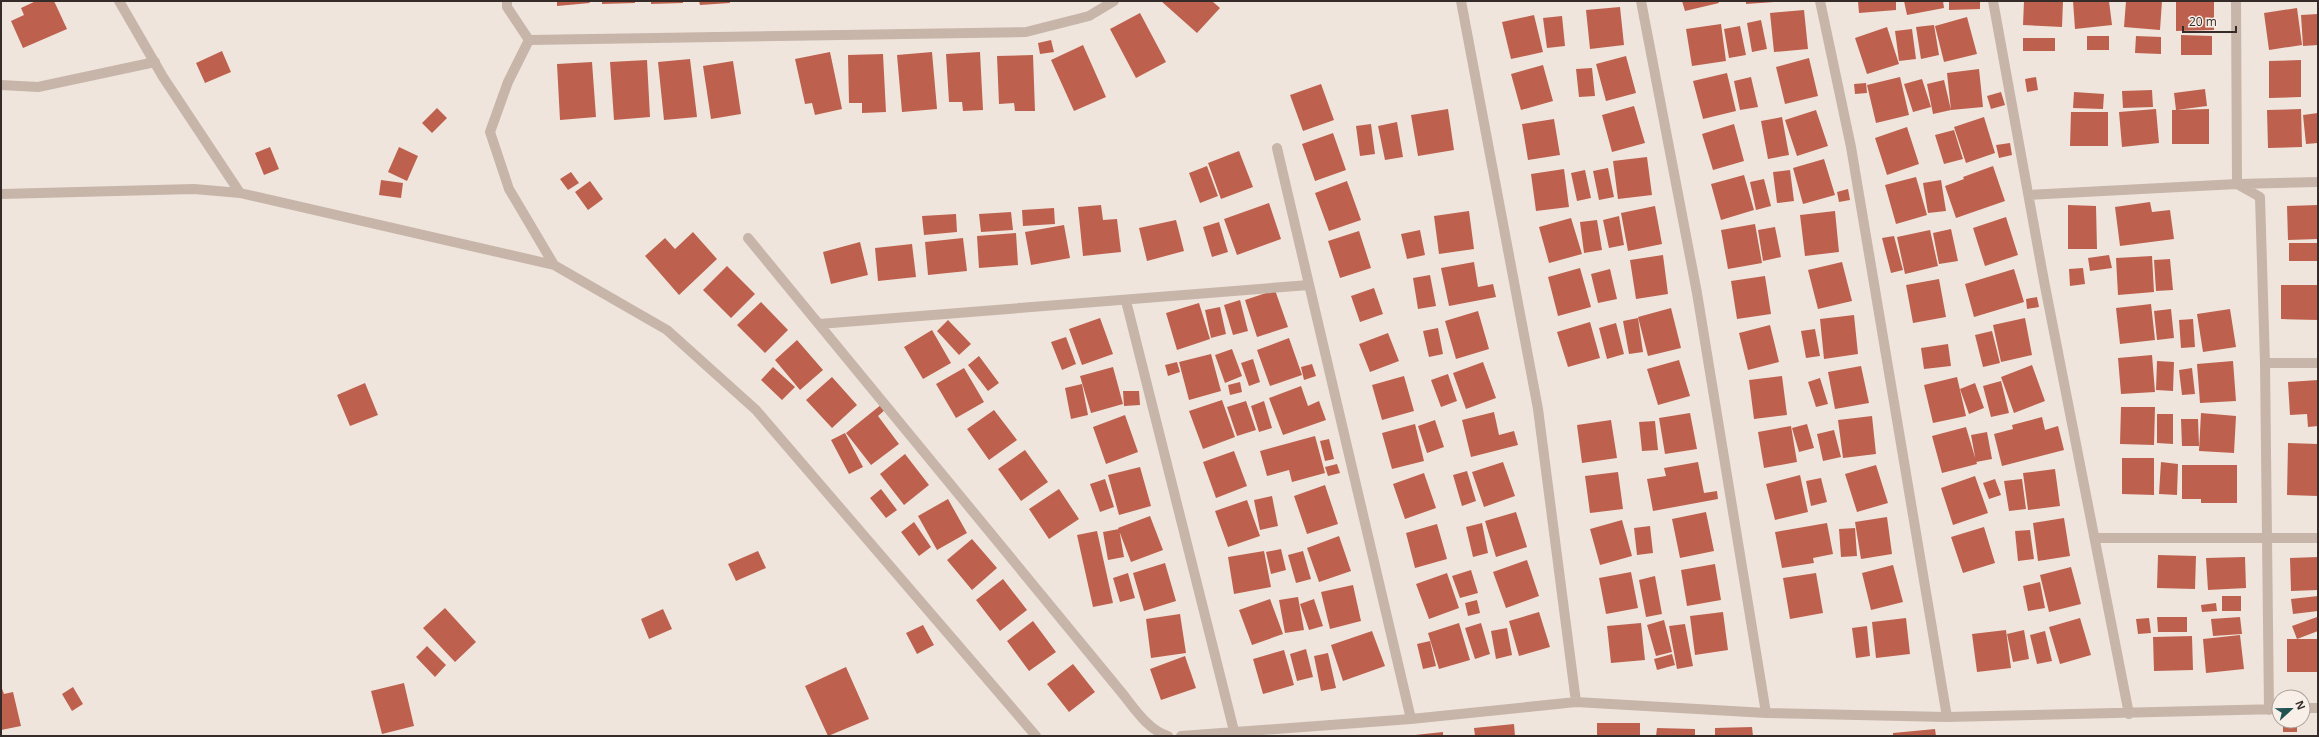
<svg xmlns="http://www.w3.org/2000/svg" width="2319" height="737" font-family="'Open Sans',sans-serif">
<rect width="100%" height="100%" fill="#f0e5dc"/>
<path fill="#bd614e" d="M36,1H54L67,29L23,48L11,21L24,15L21,8Z
M557,1H589L590,3L557,6Z
M602,1H635V3L602,4Z
M651,1H683V3L651,4Z
M699,1H730V3L700,5Z
M1161,1H1212L1220,8L1197,33Z
M1682,1H1718L1719,3L1685,11Z
M1746,1H1774V2L1746,4Z
M1858,1H1896V10L1859,13Z
M1904,1H1943L1944,8L1907,15Z
M1949,1H1980V9L1949,10Z
M2024,1H2063L2062,27L2023,25Z
M2073,1H2109L2112,25L2075,29Z
M2126,1H2162L2160,30L2124,27Z
M2176,1H2214V30L2176,31Z
M1620,7L1624,45L1590,49L1586,10Z
M2297,8L2302,45L2269,50L2264,13Z
M1804,10L1808,49L1774,52L1770,13Z
M1140,13L1166,62L1136,78L1110,29Z
M2318,14V45L2303,46L2301,15Z
M1534,15L1543,52L1511,59L1502,22Z
M1562,16L1565,46L1547,48L1543,18Z
M1967,17L1977,54L1944,62L1935,26Z
M1761,20L1767,49L1752,52L1747,23Z
M1721,24L1726,61L1692,66L1686,29Z
M1934,25L1939,55L1921,59L1916,27Z
M1740,26L1746,55L1729,58L1724,29Z
M1887,27L1899,64L1867,74L1855,38Z
M1912,29L1916,59L1899,61L1895,31Z
M2181,35L2212,36V55H2181Z
M2087,36H2109V50H2087Z
M2136,36L2161,37V54L2135,53Z
M2023,38H2055V51H2023Z
M1051,40L1054,52L1040,54L1038,43Z
M1083,45L1106,97L1074,111L1051,60Z
M222,51L231,72L205,83L196,63Z
M830,52L842,109L815,115L812,103L805,104L795,59Z
M932,52L937,109L902,112L897,55Z
M980,52L983,110L963,111L962,102H949L946,54Z
M883,54L886,112L862,113V103H849L848,55Z
M1033,55L1035,111H1015L1014,103L999,104L997,56Z
M1626,56L1636,93L1606,101L1596,64Z
M1809,58L1818,96L1785,104L1776,67Z
M690,59L697,117L664,120L658,62Z
M647,60L650,117L614,120L610,62Z
M2301,60V97L2269,98V61Z
M733,61L741,114L711,119L703,66Z
M592,62L596,117L560,120L557,64Z
M1543,65L1553,101L1521,110L1511,74Z
M1592,68L1595,96L1579,97L1576,69Z
M1979,69L1983,107L1951,110L1947,73Z
M1727,73L1736,111L1703,119L1693,81Z
M1751,77L1758,107L1740,110L1734,81Z
M1900,77L1909,115L1876,123L1867,85Z
M2036,77L2038,90L2027,92L2025,79Z
M1922,79L1931,107L1913,112L1904,84Z
M1944,80L1951,110L1933,114L1927,84Z
M1866,83L1867,93L1855,94L1854,84Z
M1321,84L1334,120L1303,131L1290,95Z
M2205,89L2207,106L2176,110L2174,93Z
M2152,90L2153,107L2123,108L2122,91Z
M2001,92L2005,105L1991,109L1987,96Z
M2074,92L2104,94L2103,109L2073,108Z
M1634,106L1645,143L1612,152L1602,115Z
M437,108L447,118L432,133L422,123Z
M1448,109L1454,150L1418,156L1411,115Z
M2156,109L2159,143L2122,147L2119,112Z
M2209,109V144H2172V110Z
M2301,109L2302,147L2268,148L2267,110Z
M1816,110L1828,146L1797,156L1785,120Z
M2071,112H2108V146H2070Z
M2318,113V143L2306,144L2303,115Z
M1782,117L1789,155L1768,159L1761,121Z
M1984,117L1995,153L1966,163L1954,127Z
M1554,119L1560,155L1528,160L1522,124Z
M1397,122L1403,157L1385,160L1378,126Z
M1371,124L1375,154L1360,156L1356,126Z
M1734,124L1744,161L1713,170L1702,134Z
M1907,127L1919,164L1887,175L1875,138Z
M1954,130L1963,159L1944,164L1935,135Z
M1333,133L1346,170L1315,181L1302,144Z
M2010,143L2012,155L1999,158L1996,145Z
M270,147L279,169L264,175L255,153Z
M399,147L418,156L407,181L388,172Z
M1239,151L1253,187L1221,199L1208,163Z
M1647,157L1652,195L1618,199L1613,161Z
M1824,159L1835,195L1803,204L1793,168Z
M1207,166L1218,196L1200,203L1189,173Z
M1993,166L2005,201L1956,218L1945,186L1964,179L1963,177Z
M1608,168L1614,197L1599,200L1593,171Z
M1564,169L1569,207L1536,211L1531,174Z
M1585,170L1591,198L1577,201L1571,173Z
M1790,170L1794,201L1777,203L1773,172Z
M571,172L579,183L568,190L560,179Z
M1744,175L1754,210L1721,220L1711,184Z
M1916,177L1927,215L1896,224L1885,185Z
M1764,179L1771,206L1756,210L1750,182Z
M381,180L403,183L401,198L379,195Z
M1941,180L1946,211L1928,213L1923,183Z
M590,181L603,199L588,210L575,192Z
M1347,181L1361,220L1329,231L1315,193Z
M1848,189L1850,200L1839,202L1837,192Z
M2150,202L2152,212L2170,210L2174,239L2120,246L2115,207Z
M1269,203L1281,239L1237,255L1224,219Z
M1101,205L1103,220L1117,219L1121,252L1083,256L1078,207Z
M2068,205L2096,206L2097,249H2068Z
M2318,205V239L2288,240L2287,206Z
M1655,206L1662,244L1628,251L1621,213Z
M1054,208L1055,224L1023,226L1022,210Z
M1469,211L1474,249L1439,254L1434,216Z
M1835,211L1839,252L1805,256L1800,215Z
M1011,212L1013,230L981,232L979,214Z
M956,214L957,232L924,235L922,216Z
M1619,216L1624,245L1609,248L1603,220Z
M2006,217L2018,255L1985,266L1973,228Z
M1571,218L1582,254L1549,263L1539,227Z
M1176,220L1184,251L1147,261L1139,228Z
M1597,220L1602,250L1584,253L1580,222Z
M1219,222L1228,252L1212,257L1203,227Z
M1755,224L1762,263L1728,269L1721,230Z
M1064,225L1070,258L1031,265L1025,232Z
M1775,227L1781,257L1763,261L1758,230Z
M1951,229L1958,261L1939,264L1933,233Z
M1420,230L1425,255L1407,259L1401,234Z
M1930,230L1938,266L1905,274L1897,237Z
M1359,231L1371,268L1340,278L1328,241Z
M693,232L717,259L679,295L645,256L665,238L675,249Z
M1016,233L1018,265L979,268L977,236Z
M1894,236L1903,270L1891,273L1882,238Z
M963,238L967,271L928,275L925,242Z
M860,242L868,275L831,284L823,252Z
M2289,243H2318V261H2289Z
M912,244L916,277L878,281L875,248Z
M1663,255L1668,294L1636,299L1630,260Z
M2109,255L2112,268L2090,271L2088,258Z
M2152,256L2154,292L2118,295L2116,258Z
M2170,259L2173,290L2156,291L2154,260Z
M1474,262L1478,287L1493,284L1496,297L1449,306L1441,268Z
M1842,262L1852,301L1818,309L1808,270Z
M727,266L755,294L731,318L703,290Z
M1580,268L1591,307L1558,316L1548,277Z
M2083,268L2085,284L2070,286L2069,269Z
M1610,269L1617,299L1598,303L1591,274Z
M2014,269L2024,302L1974,317L1965,284Z
M1430,275L1436,306L1418,309L1413,278Z
M1765,276L1771,314L1737,319L1731,281Z
M1939,279L1946,317L1913,323L1906,285Z
M2281,285H2318V320L2281,319Z
M1374,288L1383,314L1360,322L1351,296Z
M1275,290L1288,327L1257,337L1245,300Z
M2037,297L2039,307L2027,309L2026,299Z
M1240,300L1248,331L1233,335L1224,305Z
M761,302L788,330L765,353L737,325Z
M1199,303L1210,339L1177,350L1166,313Z
M2151,304L2155,340L2120,344L2116,308Z
M1220,307L1226,334L1211,338L1205,310Z
M1671,308L1681,348L1648,356L1638,317Z
M2171,309L2174,338L2157,340L2154,311Z
M2230,309L2236,347L2203,352L2197,314Z
M1478,311L1489,349L1456,359L1445,321Z
M1854,315L1858,354L1824,359L1820,319Z
M1100,318L1113,354L1082,365L1069,329Z
M1638,318L1643,352L1629,354L1623,321Z
M2025,318L2032,355L2001,362L1993,325Z
M2193,319L2195,347L2181,348L2179,320Z
M948,320L971,344L959,355L937,331Z
M1590,322L1600,358L1568,367L1557,332Z
M1616,323L1624,354L1607,359L1599,328Z
M1770,325L1779,362L1748,370L1739,333Z
M1438,328L1443,354L1429,357L1423,331Z
M1815,329L1820,356L1806,358L1801,331Z
M932,330L951,363L923,379L904,347Z
M1992,331L2000,363L1983,367L1975,335Z
M1388,333L1399,361L1370,372L1359,344Z
M1066,337L1076,364L1062,370L1051,342Z
M1289,338L1302,375L1270,386L1257,350Z
M797,340L823,370L800,390L775,360Z
M1948,344L1951,366L1924,369L1921,348Z
M1232,349L1242,376L1225,383L1215,355Z
M1211,354L1221,391L1189,400L1179,362Z
M2152,355L2155,392L2121,394L2118,358Z
M979,356L999,383L988,391L968,365Z
M1253,359L1260,382L1249,386L1241,363Z
M1679,360L1690,396L1658,405L1647,369Z
M2157,361L2174,362L2173,391L2156,390Z
M2233,361L2236,401L2200,403L2197,364Z
M1177,362L1180,372L1168,376L1165,365Z
M1483,362L1496,398L1466,409L1453,373Z
M1312,364L1316,376L1304,380L1301,367Z
M2032,365L2045,401L2014,413L2001,377Z
M1861,366L1869,403L1835,409L1828,372Z
M773,367L795,387L782,400L761,380Z
M1113,367L1123,404L1091,413L1080,376Z
M964,368L984,402L956,418L936,384Z
M2192,368L2195,394L2182,395L2179,370Z
M1448,374L1457,401L1441,407L1431,380Z
M1404,376L1414,411L1382,420L1372,385Z
M1782,376L1787,415L1754,419L1749,380Z
M832,377L857,405L832,428L806,400Z
M1957,377L1966,416L1933,423L1924,385Z
M1820,378L1828,404L1816,407L1808,382Z
M2318,380V426L2308,427L2307,414L2290,415L2288,382Z
M2001,381L2009,413L1991,417L1983,386Z
M1240,382L1242,392L1230,395L1228,385Z
M365,383L378,415L350,426L337,395Z
M1975,383L1984,408L1969,414L1960,389Z
M1082,384L1088,415L1071,419L1065,388Z
M1301,386L1308,406L1319,401L1326,420L1283,435L1269,398Z
M1123,391H1139L1140,405L1124,406Z
M1222,400L1235,437L1203,449L1189,411Z
M1246,401L1256,430L1237,436L1227,407Z
M1264,401L1272,428L1259,432L1251,406Z
M882,404L886,409L878,416L899,444L871,465L846,433Z
M2121,407H2155L2154,445L2120,444Z
M994,410L1017,440L989,460L967,429Z
M1494,412L1499,435L1514,431L1518,445L1471,457L1462,420Z
M1690,413L1697,449L1665,454L1659,418Z
M2201,413L2236,416L2234,453L2199,451Z
M2157,414H2173V444L2157,443Z
M1125,415L1138,452L1106,464L1093,427Z
M1872,416L1876,454L1843,458L1838,420Z
M2042,417L2045,430L2058,426L2064,450L2002,466L1994,434L2013,429L2012,425Z
M2181,419H2198L2199,446H2182Z
M1435,420L1444,447L1427,453L1418,426Z
M1611,420L1617,458L1582,463L1577,425Z
M1655,421L1658,450L1642,451L1639,422Z
M1415,424L1424,461L1392,469L1382,433Z
M1807,424L1814,448L1799,452L1792,428Z
M1791,426L1797,462L1764,468L1758,432Z
M1966,427L1977,464L1942,473L1932,436Z
M1834,430L1841,457L1823,461L1817,434Z
M1987,432L1992,459L1976,462L1971,435Z
M845,433L863,467L849,474L831,440Z
M1315,436L1325,473L1292,482L1289,470L1267,476L1260,451Z
M1329,439L1334,459L1325,461L1320,441Z
M2288,443L2318,444V496L2287,495Z
M1025,450L1048,482L1021,501L998,469Z
M1234,451L1247,486L1216,498L1203,462Z
M905,454L929,485L904,505L880,474Z
M2122,458H2154V495L2122,494Z
M1503,462L1515,496L1484,507L1472,472Z
M1698,462L1704,493L1717,491L1718,499L1653,511L1647,479L1666,476L1664,468Z
M2161,462L2178,464L2177,495L2159,494Z
M1337,464L1340,473L1328,476L1325,467Z
M1876,465L1888,503L1857,512L1845,474Z
M2182,465H2237V503H2201V499H2182Z
M1140,467L1151,506L1119,515L1108,475Z
M2055,469L2060,506L2028,510L2023,473Z
M1467,471L1476,501L1462,506L1453,475Z
M1618,472L1623,509L1590,513L1585,476Z
M1424,473L1436,508L1405,519L1393,484Z
M1800,475L1808,512L1775,520L1766,484Z
M1975,476L1988,513L1953,525L1941,488Z
M1821,478L1827,502L1811,506L1806,481Z
M1105,479L1114,507L1100,512L1090,484Z
M1995,479L2001,495L1989,499L1983,483Z
M2022,479L2026,509L2009,511L2004,481Z
M1325,485L1338,524L1307,534L1294,496Z
M881,489L897,510L886,518L870,498Z
M1059,489L1079,519L1049,539L1029,509Z
M1272,496L1278,526L1260,530L1254,500Z
M948,499L967,533L937,550L918,516Z
M1247,500L1260,536L1228,547L1215,511Z
M1516,512L1527,547L1496,557L1485,521Z
M1706,512L1714,551L1680,558L1672,519Z
M1150,516L1163,550L1131,562L1118,528Z
M1887,517L1892,554L1861,559L1855,522Z
M2064,518L2070,556L2038,561L2033,523Z
M1622,520L1632,556L1600,565L1590,529Z
M914,522L931,547L919,556L901,532Z
M1482,523L1488,553L1473,557L1466,527Z
M1827,523L1833,554L1813,558L1814,563L1782,568L1775,532Z
M1437,524L1447,559L1415,568L1406,533Z
M1650,526L1653,553L1637,555L1634,528Z
M1984,527L1995,563L1963,573L1951,537Z
M1855,528L1857,556L1841,557L1839,529Z
M1119,529L1124,557L1108,560L1103,532Z
M2030,530L2034,559L2018,561L2015,531Z
M1097,531L1113,603L1093,607L1077,535Z
M1339,536L1351,571L1319,582L1307,548Z
M972,539L997,568L972,590L947,560Z
M1281,549L1286,570L1271,574L1266,552Z
M758,551L766,568L736,581L728,564Z
M1264,551L1271,587L1234,594L1228,557Z
M1303,551L1311,579L1296,583L1288,555Z
M2158,555L2196,556L2195,589L2157,588Z
M2245,557L2246,588L2208,590L2206,558Z
M2318,557V590L2291,591L2290,558Z
M1527,560L1539,596L1506,608L1493,572Z
M1165,563L1176,601L1144,611L1133,573Z
M1715,564L1721,600L1687,606L1681,570Z
M1893,565L1903,602L1871,610L1862,573Z
M2071,567L2081,604L2049,612L2040,575Z
M1471,570L1478,593L1460,598L1452,576Z
M1631,572L1638,608L1606,614L1599,578Z
M1128,573L1135,598L1120,602L1113,578Z
M1447,573L1459,608L1429,619L1416,584Z
M1816,573L1823,613L1790,619L1783,578Z
M1655,576L1662,614L1646,617L1639,580Z
M1003,579L1027,610L1000,631L976,600Z
M2040,582L2045,608L2028,611L2023,586Z
M1353,585L1361,621L1330,629L1321,592Z
M2222,596H2241V611H2222Z
M2318,596V611L2293,614L2291,599Z
M1298,597L1304,630L1285,633L1279,600Z
M1270,599L1283,634L1252,645L1239,610Z
M1314,599L1323,626L1309,630L1300,604Z
M1477,600L1480,613L1468,616L1465,603Z
M2216,603L2217,611L2202,612L2201,605Z
M445,608L476,642L455,662L423,628Z
M663,609L672,629L649,639L641,619Z
M1539,612L1550,647L1519,656L1509,621Z
M1723,612L1728,650L1695,655L1690,616Z
M1180,614L1186,653L1151,658L1146,619Z
M2157,617H2187V632H2158Z
M2240,617L2242,634L2213,636L2211,619Z
M2317,617L2318,631L2297,639L2292,626Z
M1906,618L1910,654L1876,658L1872,622Z
M2080,618L2091,655L2060,664L2049,627Z
M2149,618L2151,633L2138,634L2136,619Z
M1664,620L1672,652L1656,656L1647,625Z
M1033,621L1056,652L1029,671L1007,641Z
M1459,623L1470,660L1439,669L1428,633Z
M1481,623L1490,654L1475,659L1465,628Z
M1641,623L1645,660L1611,663L1607,626Z
M1685,624L1693,666L1677,669L1669,626Z
M923,625L934,645L917,654L906,633Z
M1867,626L1870,656L1856,658L1852,628Z
M1507,628L1512,655L1496,659L1491,631Z
M2006,630L2011,668L1977,672L1972,634Z
M2024,630L2029,659L2013,662L2007,634Z
M1372,631L1385,666L1343,681L1331,645Z
M2045,631L2052,661L2037,664L2030,635Z
M2240,635L2244,669L2206,673L2203,639Z
M2192,636L2193,670L2154,671L2153,637Z
M2287,639H2318V672H2287Z
M1430,641L1436,666L1423,669L1417,644Z
M427,646L446,665L435,677L416,657Z
M1306,649L1313,677L1297,681L1290,654Z
M1284,650L1294,685L1263,694L1253,659Z
M1328,653L1336,688L1321,691L1314,656Z
M1672,654L1675,665L1657,670L1654,659Z
M1185,656L1196,688L1161,700L1150,669Z
M1073,664L1095,692L1069,712L1047,684Z
M846,667L869,719L828,736L805,686Z
M404,683L414,726L382,734L371,691Z
M1,686L4,694L13,692L21,726L1,730Z
M73,687L83,704L72,711L62,694Z
M2283,721H2297V732H2283Z
M1597,723H1640V736H1597Z
M1514,724L1515,736H1475L1474,728Z
M1752,727L1753,736H1715V728Z
M1657,728L1695,729V736H1656Z
M1935,729L1936,736H1893V733Z
M1443,732V736H1415V735Z"/>
<g fill="none" stroke-linecap="round" stroke-linejoin="round">
<path stroke="#c7b5a9" stroke-width="10" d="M119,1L163,77L240,193
M507,1V7L529,40
M1461,1L1538,409L1576,702
M1641,1L1697,293L1766,713
M1820,1L1851,147L1947,717
M1993,1L2044,281L2129,714
M2236,1L2237,184L2260,197L2265,363L2269,710
M1,85L38,87L155,62
M1277,148L1411,719
M1,194L194,189L240,193L554,265L667,330L756,410L1036,736
M2029,195L2237,184L2318,182
M748,238L1122,693C1134,708 1149,731 1168,736
M554,265L509,189L490,132L508,82L529,40L1026,32L1089,16L1114,1
M1126,301L1234,731
M819,324L1309,285
M2265,363H2318
M2095,538H2318
M2303,708H2318
M1181,736L1411,719L1576,702L1766,713L1947,717L2279,709"/>
</g>
<rect width="2319" height="737" fill="none" stroke="#352b28" stroke-width="4"/>
<g transform="translate(2291 709) rotate(68)"><circle r="19" fill="#f8f0e8" stroke="#aaa19b"/>
<path d="M0-3L7 15L0 10L-7 15Z" fill="#215353"/>
<text y="-6" font-size="11" font-weight="bold" text-anchor="middle" fill="#352b28">N</text>
</g>
<path d="M2183 26v6h53v-6" fill="none" stroke="#352b28" stroke-width="2"/>
<text x="2189" y="26" font-size="12" fill="#352b28" stroke="#f8f0e8" stroke-width="3" paint-order="stroke">20 m</text>
</svg>
